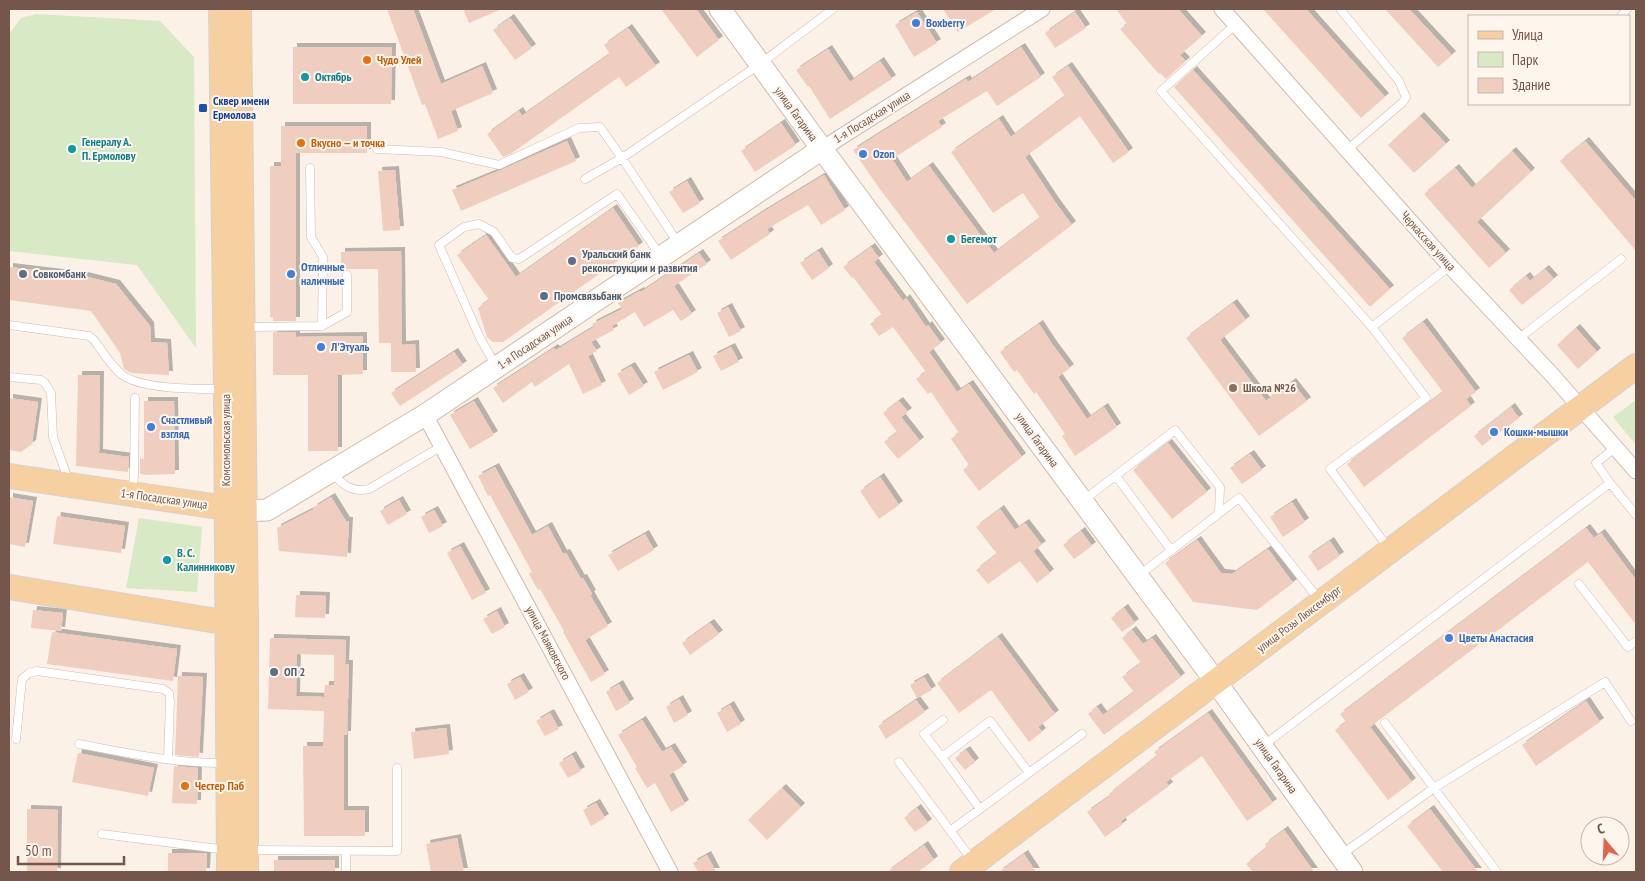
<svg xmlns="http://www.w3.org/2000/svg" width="1645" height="881" font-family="'PT Sans Narrow',sans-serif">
<defs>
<filter id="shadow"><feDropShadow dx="4" dy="-4" stdDeviation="0" flood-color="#0004"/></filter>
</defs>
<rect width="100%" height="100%" fill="#fbf1e6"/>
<path fill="#d7e9c5" d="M36,14L160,21L194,57L196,348L137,265L9,251V34L21,18Z
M1636,400V445L1613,417Z
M139,518L202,527L197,592L126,588Z"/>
<path fill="#f0cebf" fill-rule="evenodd" filter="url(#shadow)" d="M387,9H413L441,84L482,66L493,93L451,111L458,131L438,139L425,104L422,105Z
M463,9H502L469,23Z
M661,9H696L719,40L697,57Z
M943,9H996L958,32Z
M1116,9H1178L1202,36L1180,55L1186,61L1166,79L1160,73L1159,74L1120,29L1127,24Z
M1263,9H1306L1385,97L1361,118Z
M1385,9H1409L1452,55L1438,67Z
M917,12L937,43L914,57L895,25Z
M1075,12L1086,28L1055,48L1045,33Z
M510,18L532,48L515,60L493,30Z
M628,28L656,66L626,87L619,77L512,153L503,157L487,134L519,111L522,116L610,54L604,45Z
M293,47H392L391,104H293Z
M1021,47L1041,77L997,106L987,91L938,121L942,127L892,159L907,182L929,166L994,253L1040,218L1023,193L993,213L951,152L999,119L1011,137L1065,96L1052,77L1068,66L1129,152L1113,163L1080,116L1025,157L1055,202L1072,225L967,304L879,188L853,150L966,79L968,82Z
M828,49L850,82L880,61L892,79L830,119L809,86L808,87L796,70Z
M1193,70L1390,289L1370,307L1174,87Z
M1420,116L1446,144L1414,173L1388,145Z
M781,123L796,145L755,172L741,151Z
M281,126H367V153H296V321H273V317H270V166H281Z
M567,141L576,161L461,211L452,190L501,170Z
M1585,141L1636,201V251L1560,161Z
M1512,151L1531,172L1477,222L1506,253L1489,268L1424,194L1455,168L1472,188Z
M395,170L400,230L383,231L378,171Z
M824,175L845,210L821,225L808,205L767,229L770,234L731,260L718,241L758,215Z
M687,181L700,203L683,213L669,192Z
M613,208L639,246L503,342H493L487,337L478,308L489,300L457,255L486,235L516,277Z
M871,247L879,258L874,262L903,301L906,298L926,327L928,325L941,343L929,352L957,392L969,384L1022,457L979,491L963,470L969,465L951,439L959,433L931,392L928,394L916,379L926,372L893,327L879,336L870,324L882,315L853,277L852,278L843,267Z
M401,251L402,345L415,344L416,372H391V343H379L378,269H341V252Z
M818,251L829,268L812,280L800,263Z
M699,253L707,264L674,286L692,314L681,321L673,310L644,327L635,312L612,326L614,330L591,342L597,351L588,356L602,385L583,394L569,364L535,387L532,382L503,403L493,388L554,348L556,350L594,327L592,324L622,309L618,303L640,291L641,292Z
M9,267L84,276L116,284L150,326L151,342L167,343L169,375L131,373L124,369L120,353L91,311L9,300Z
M1545,269L1554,279L1522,305L1509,290L1526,276L1530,281Z
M1233,303L1246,320L1220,340L1266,401L1292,382L1307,401L1259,436L1186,338Z
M728,307L741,331L729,337L717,313Z
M1423,322L1476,392L1466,399L1471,406L1364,487L1347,464L1443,392L1402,338Z
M1039,324L1052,344L1070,368L1058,377L1087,419L1104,407L1117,427L1075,456L1062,436L1065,434L1036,392L1034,394L1017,370L1014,372L1000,352Z
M1576,328L1597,352L1578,369L1557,345Z
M273,332H296V337L363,336V374L338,375V451H308V375H273Z
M731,347L739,362L721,371L713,356Z
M454,352L463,365L400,406L391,393Z
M689,355L698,372L663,390L654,372Z
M631,366L644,386L629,395L617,374Z
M78,375H100L99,453L129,457L128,472L76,466Z
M9,398L38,402L32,444L21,452L9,450Z
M144,401H174L175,474L144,475L140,473V458L144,459Z
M474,401L494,435L470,449L450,415Z
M899,401L908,412L901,417L920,441L898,459L884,442L897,432L883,413Z
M1511,407L1519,418L1482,446L1474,436Z
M1168,443L1207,492L1172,519L1133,470Z
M1250,454L1262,470L1242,484L1230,468Z
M495,467L532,535L548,526L563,554L566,553L581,579L583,578L592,594L590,595L608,626L585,640L605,674L591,682L563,632L564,631L540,589L538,590L529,574L532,572L490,495L488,496L478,476Z
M880,477L899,505L879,519L860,491Z
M9,497L33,501L25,547L9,544Z
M331,497L346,521H349L347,557L279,551L277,528L314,509L313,508Z
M399,500L407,514L388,525L380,511Z
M1292,502L1305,522L1283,537L1270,517Z
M1000,509L1015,530L1025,523L1042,545L1033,551L1050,573L1037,583L1020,561L988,584L976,570L997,554L976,527Z
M434,510L443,526L429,533L421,517Z
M57,516L125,526L121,553L53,544Z
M1586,528L1594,538L1601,533L1636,580V625L1588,562L1370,727L1412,782L1388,800L1335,730L1346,722L1340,714Z
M1081,531L1092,546L1074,559L1063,545Z
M645,534L654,550L618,571L608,555Z
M1197,540L1221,573L1232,574L1268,549L1293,583L1257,610L1193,602L1165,563Z
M1330,541L1340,556L1318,571L1308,556Z
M460,546L486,593L472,600L447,553Z
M296,595L326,596L325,618L295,617Z
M1124,608L1135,623L1122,632L1111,618Z
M33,610L63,613L61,631L31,628Z
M497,611L505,627L492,634L483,619Z
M710,623L719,634L690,655L682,643Z
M1132,630L1143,644L1152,638L1181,677L1104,735L1088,714L1097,707L1103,715L1134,692L1122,677L1141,663L1122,638Z
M52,632L177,649L173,681L47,664Z
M998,637L1055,714L1038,727L1042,732L1029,742L991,690L959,713L937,683Z
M270,638L346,640L345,664H349L347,735H344V810H365V836H304L303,746H323L324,711L268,709ZM297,654L334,655V685H325L324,697L296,696Z
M178,676L203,677L199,757L175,755Z
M520,677L529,692L515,700L507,684Z
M924,677L932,690L917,698L910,685Z
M619,684L630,703L616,711L606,692Z
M679,699L688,715L674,723L666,707Z
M916,700L925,712L886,739L878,726Z
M1586,701L1600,722L1536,766L1522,745Z
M730,705L741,724L727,732L717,713Z
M550,713L559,729L545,736L536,721Z
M1208,713L1273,803L1247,821L1202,756L1166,782L1169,786L1121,821L1123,824L1105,837L1087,812L1110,796L1109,794L1157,756L1154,752Z
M642,720L662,752L671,747L683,766L669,775L685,804L671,812L655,783L647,788L635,768L637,767L618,735Z
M446,728L449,754L414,759L411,732Z
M966,750L975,762L965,770L955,758Z
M78,753L154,768L148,796L72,782Z
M572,755L581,771L568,778L559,763Z
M174,766L198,768L197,804L172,803Z
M782,788L801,807L767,840L748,820Z
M596,803L605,818L591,826L583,810Z
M917,808L928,823L915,832L904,818Z
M27,809L58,810L57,872H27Z
M1430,809L1478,872H1443L1407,826Z
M1284,830L1314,872H1253L1246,864L1267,847L1265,844Z
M457,838L464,872H431L426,844Z
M924,845L934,860L918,872H887Z
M168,853H207L206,872H168Z
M1024,854L1036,872H999Z
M707,855L716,872H698L693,863Z
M274,860H335V872H274Z"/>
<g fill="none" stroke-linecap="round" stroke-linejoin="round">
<g stroke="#cfbab0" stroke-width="9">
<path id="lane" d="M1340,9L1399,81L1406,97L1403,102L1347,150
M1621,16L1627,9
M1236,24L1161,91L1372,327
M377,149L441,152L499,165L579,128L600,127L622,158L678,243
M310,168L311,237L323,257L322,326
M585,179L622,158L760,64L833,9
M9,325L89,336L94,340C102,351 111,365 121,374C141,390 198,389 224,389
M245,327L322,326L347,312V275
M1518,339L1621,259
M496,366L480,338L439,245L464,227L479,224L494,232L512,258L519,259L617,194L660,255
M9,377L41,380L45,383L51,393L53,437L69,482
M332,473C343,485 352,493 369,489L442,446
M1116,476L1171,550
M1610,483L1636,515
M132,492L134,476L135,398
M1084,500L1175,430L1220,487L1219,513
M1389,549L1330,469L1426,398L1372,327L1450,266
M1138,576L1239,498L1320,601
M1579,584L1628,647L1636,641
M1385,723L1497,872
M16,739L22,679L29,673L37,671L163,689L169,693L170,701L168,759
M79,744C128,753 177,764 227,763
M1264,745L1610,483L1596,463L1616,447
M942,757L924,734L943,720
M899,762L972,860
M980,809L942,757L990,721L1029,773
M950,831L1082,734
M102,834L227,850
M248,850L397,851V768
M346,851V872
M1341,855L1434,788L1605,682L1631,721"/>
</g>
<g stroke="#cfbab0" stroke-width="17">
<path id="street" d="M1222,9L1450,266L1553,376L1636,471
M822,149L1042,9
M425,415L670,872"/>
</g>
<g stroke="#d2baad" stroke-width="23">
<path id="secondary" d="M720,9L822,149L1216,682L1352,872
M245,511L267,510L425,415L822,149"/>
</g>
<g stroke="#d8d0cd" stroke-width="26">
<path id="primary" d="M221,9L226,389L229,872
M239,9L246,623V872
M9,476L240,510
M9,587L211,620L244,623
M962,872L1636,366"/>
</g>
<use href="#lane" stroke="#fff" stroke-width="8"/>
<use href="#street" stroke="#fff" stroke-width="15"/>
<use href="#secondary" stroke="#fff" stroke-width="21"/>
<use href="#primary" stroke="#f7d0a1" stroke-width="24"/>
</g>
<g fill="#3f7fe0" stroke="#fef6ec" stroke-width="2">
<circle cx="916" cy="23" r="5"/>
<circle cx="863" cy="154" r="5"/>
<circle cx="291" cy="274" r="5"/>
<circle cx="321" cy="347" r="5"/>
<circle cx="151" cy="427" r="5"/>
<circle cx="1494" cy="432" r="5"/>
<circle cx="1449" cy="638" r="5"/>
</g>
<g fill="#e8710a" stroke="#fef6ec" stroke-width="2">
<circle cx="367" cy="60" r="5"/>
<circle cx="301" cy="143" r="5"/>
<circle cx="185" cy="786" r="5"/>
</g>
<g fill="#0f9aa8" stroke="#fef6ec" stroke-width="2">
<circle cx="305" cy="77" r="5"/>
<circle cx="72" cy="149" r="5"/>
<circle cx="951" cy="239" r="5"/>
<circle cx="167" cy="560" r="5"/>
</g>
<rect fill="#1a4fb4" stroke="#fef6ec" stroke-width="2" x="198" y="103" width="10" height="10" rx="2.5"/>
<g fill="#5c6f8a" stroke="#fef6ec" stroke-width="2">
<circle cx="572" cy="261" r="5"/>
<circle cx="23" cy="274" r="5"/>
<circle cx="544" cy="296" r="5"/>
<circle cx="274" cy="672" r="5"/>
</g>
<circle fill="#8d6e63" stroke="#fef6ec" stroke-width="2" cx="1233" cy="388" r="5"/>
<g text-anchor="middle" stroke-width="4" stroke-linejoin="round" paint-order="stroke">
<g font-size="12" font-weight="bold" fill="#366cbe" stroke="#fef6ec" text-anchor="start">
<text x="926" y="27">Boxberry</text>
<text x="873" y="158">Ozon</text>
<text x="301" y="271">Отличные<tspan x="301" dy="14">наличные</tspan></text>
<text x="331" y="351">Л'Этуаль</text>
<text x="161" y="424">Счастливый<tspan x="161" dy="14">взгляд</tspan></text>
<text x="1504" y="436">Кошки-мышки</text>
<text x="1459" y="642">Цветы Анастасия</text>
</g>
<g font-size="12" font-weight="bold" fill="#c56008" stroke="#fef6ec" text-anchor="start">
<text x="377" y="64">Чудо Улей</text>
<text x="311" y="147">Вкусно — и точка</text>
<text x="195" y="790">Честер Паб</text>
</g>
<g font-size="12" font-weight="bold" fill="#0d838f" stroke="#fef6ec" text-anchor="start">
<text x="315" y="81">Октябрь</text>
<text x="82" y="146">Генералу А.<tspan x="82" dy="14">П. Ермолову</tspan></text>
<text x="961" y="243">Бегемот</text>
<text x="177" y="557">В. С.<tspan x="177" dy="14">Калинникову</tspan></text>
</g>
<g font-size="12" font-weight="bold" fill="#164399" stroke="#fef6ec" text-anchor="start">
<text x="213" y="105">Сквер имени<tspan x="213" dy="14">Ермолова</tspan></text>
</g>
<g font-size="12" fill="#74564c" stroke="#fef6ec">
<text transform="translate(796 114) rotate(54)" y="4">улица Гагарина</text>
<text transform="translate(872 117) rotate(-32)" y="4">1-я Посадская улица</text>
<text transform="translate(1428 241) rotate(48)" y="4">Черкасская улица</text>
<text transform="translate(535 342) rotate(-34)" y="4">1-я Посадская улица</text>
<text transform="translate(226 440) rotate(-90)" y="4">Комсомольская улица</text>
<text transform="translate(1037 440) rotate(54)" y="4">улица Гагарина</text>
<text transform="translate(164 499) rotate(8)" y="4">1-я Посадская улица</text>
<text transform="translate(1299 619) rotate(-37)" y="4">улица Розы Люксембург</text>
<text transform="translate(548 643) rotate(62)" y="4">улица Маяковского</text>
<text transform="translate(1276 766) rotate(55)" y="4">улица Гагарина</text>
</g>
<g font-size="12" font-weight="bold" fill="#4e5e75" stroke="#fef6ec" text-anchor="start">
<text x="582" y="258">Уральский банк<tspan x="582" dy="14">реконструкции и развития</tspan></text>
<text x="33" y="278">Совкомбанк</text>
<text x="554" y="300">Промсвязьбанк</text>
<text x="284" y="676">ОП 2</text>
</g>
<g font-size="12" font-weight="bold" fill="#785e54" stroke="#fef6ec" text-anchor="start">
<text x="1243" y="392">Школа №26</text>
</g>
</g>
<rect width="1645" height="881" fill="none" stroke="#74564c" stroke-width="20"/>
<rect x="1468" y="15" width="162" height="90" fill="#fef6ec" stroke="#c7b6ac"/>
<rect x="1478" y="31" width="25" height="8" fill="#f7d0a1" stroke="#c7b6ac"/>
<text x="1512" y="40" font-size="15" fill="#74564c">Улица</text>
<rect x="1478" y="52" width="25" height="15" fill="#d7e9c5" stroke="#c7b6ac"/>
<text x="1512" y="65" font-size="15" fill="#74564c">Парк</text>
<rect x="1478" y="78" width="25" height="15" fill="#f0cebf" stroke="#c7b6ac"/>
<text x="1512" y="90" font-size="15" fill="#74564c">Здание</text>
<g transform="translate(1605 841) rotate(341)"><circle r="24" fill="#fef6ec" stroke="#c7b6ac"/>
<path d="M0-4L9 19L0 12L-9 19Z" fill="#e16450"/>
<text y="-8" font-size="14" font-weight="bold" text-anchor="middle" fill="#74564c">С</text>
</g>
<path d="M18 856v8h106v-8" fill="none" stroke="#74564c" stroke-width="2.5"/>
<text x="25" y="856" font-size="15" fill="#74564c" stroke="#fef6ec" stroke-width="4" paint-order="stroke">50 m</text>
</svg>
